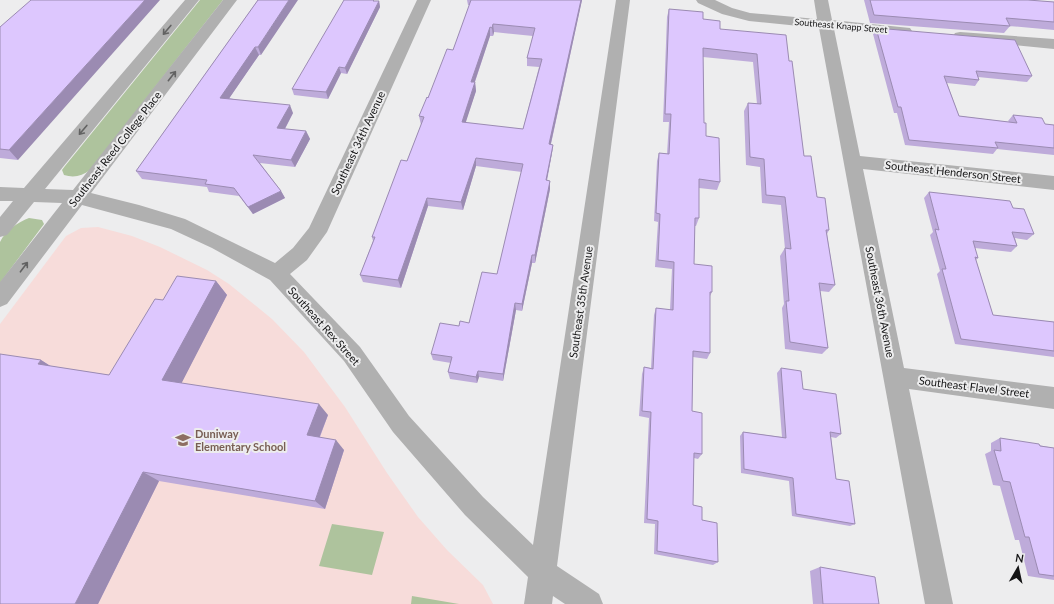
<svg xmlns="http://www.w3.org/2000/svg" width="1054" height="604" font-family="Lato,sans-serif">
<rect width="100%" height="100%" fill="#ededee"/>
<path fill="#f7dcda" d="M98,227L132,236L160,247L207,270L229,284L272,319L304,352L345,407L387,473L418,517L447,550L483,585L493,604H0V324L66,236L81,228Z"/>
<path fill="#aec39d" d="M200,0H223L90,170C82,176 74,178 64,175L62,170L65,166Z
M29,218L42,220L44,224L0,283C0,274 0,250 0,242C5,231 18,222 29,218Z
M332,524L384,532L372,575L319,566Z
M412,596L459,604H411Z"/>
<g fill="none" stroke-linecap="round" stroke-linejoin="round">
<path fill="#b0b0b0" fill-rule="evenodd" d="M185,0H199L45,189L73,190L223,0H237L91,193L139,205L185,219L275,263L293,248L309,228L417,0H431L327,232L307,260L290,274L360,347L409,416L483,497L533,545L616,0H630L557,566L599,594L603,604H565L553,596L552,604H524L528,577L465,515L393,432L344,361L270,280L212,248L171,229L82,205L7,304L0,307V282L62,203L34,202L7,235L0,237V217L13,201H0V187L24,188Z
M696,0H715L732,8L750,13L817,19L814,0H828L832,20L910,28L912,31L910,34L905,35L834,29L860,156L1054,176V190L863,169L904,368L1054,387V409L909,389L953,604H925L819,28L749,21L722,14L698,3Z
M960,32L1054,39V49L955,39L953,36L955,33Z"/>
</g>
<path fill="#beabda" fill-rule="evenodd" d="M258,0L261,55H259L229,98L293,113L285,129L306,131L310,139L295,167L260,163L281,191L285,198L253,214L239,196L209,192L207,187L142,179L136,171Z
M467,0H582L551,144L553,145L552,153L547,181H550V189L535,263H532L522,311L516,310L503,381L479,377L477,383L450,379L448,372L451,363L433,360L431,354L459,326L469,323L497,274L522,172L476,166L463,210L428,206L401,288L363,282L360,275L373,241L372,237L407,161L421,125L419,116L453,50L470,5H468ZM494,32L533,36L527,58V66L539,67L523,129L465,123L476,91L475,82L490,36H493Z
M864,0H1028L1054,2V30L1009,26H1010L1004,33L870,23Z
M378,1H379L380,7L347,74L341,73L328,99L294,95L292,89Z
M669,9L703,19L720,29L789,61L804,156L817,197L829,230L827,234L835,285L829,292L820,291L828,348L822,354L785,349L782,308L784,304L780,256L785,248V249L781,205L762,203L760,167L746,165L744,111L748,103L757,104L753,62L703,57L704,123L706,136L720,182L717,190L699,188V218L696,226H695L694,264L712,292L710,296V353L707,359L693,357L692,411L702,454L698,459L694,458L693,505L702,520L718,562L713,565L654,554L655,524L644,523L649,418L639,416L642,374L644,367L651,368L654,315L656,308L670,310L672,269L655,267L658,222L654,221L657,161L659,153L667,154L669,122H663L667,17Z
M0,27L18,160L0,158Z
M876,28L1032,76L1027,82L978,77L979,80L975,86L947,83L959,116L1009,122L1008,121L1013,115L1045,124L1054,125V155L997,149L993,154L905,145L897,113H894L873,34Z
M929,192L1013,208L1034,234L1027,240L1015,238L1017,246L1011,252L975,248L978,258L976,260L993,315L1054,322V357L955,344L937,274L940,271L930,235L933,232L924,198Z
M216,281L227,295L181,383L328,415L320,437L344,450L325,509L159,481L98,604L41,360L50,366L109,375L163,300Z
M781,368L803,389L841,434L836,438L831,437L836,479L855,524L850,526L792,516L789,481L741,473L740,436L743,432L782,437L777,373Z
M1000,438L1054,448V580L1028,576L1019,540H1015L1000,486L993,485L985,454L991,451V443Z
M820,567L879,604H813L810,571Z"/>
<path fill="#9b8bb2" d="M145,0H160L18,160L9,150Z
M289,0H298L261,55L258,47Z
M581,0H582L549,152V144Z
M379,1L380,7L347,74L345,68Z
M493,24L494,32L493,36L492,28Z
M490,27V36L472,90L471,82Z
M255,47L259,55L224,106L220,98Z
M339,67L341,73L328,99L326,92Z
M475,82L476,91L463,131L462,122Z
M290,105L293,113L281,136L277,128Z
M306,131L310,139L295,167L291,160Z
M553,145L552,153L545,189L546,180Z
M476,158V166L463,210L461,202Z
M550,181V189L535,263V255Z
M281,191L285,198L253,214L248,207Z
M427,198L428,206L401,288L398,280Z
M532,255V263L522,311V304Z
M216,281L227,295L177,392L162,380Z
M515,303L516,310L503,381V374Z
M41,360L60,372L38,364Z
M478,371L479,377L477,383L476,377Z
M319,404L328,415L316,446L307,435Z
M336,440L344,450L325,509L315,501Z
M143,472L159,481L98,604H75Z"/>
<path fill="#ddc7fe" stroke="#9b8bb2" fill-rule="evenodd" d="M31,0H145L9,150L0,149V27Z
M258,0H289L258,47H255L220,98L290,105L277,128L306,131L291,160L253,155L281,191L248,207L234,188L205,184L207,180L136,171Z
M344,0H374L373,1H379L345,68L339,67L326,92L292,89Z
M471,0H581L549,144L553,145L546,180L550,181L535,255H532L522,304L515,303L503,374L478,371L476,377L448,372L452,357L431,354L440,323L459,326L460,321L469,323L482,272L497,274L523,164L476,158L461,202L427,198L398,280L360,275L375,237H372L401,160L407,161L424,117L419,116L427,97L428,98L447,49L453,50ZM493,24L535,28L527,58L542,59L523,129L462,122L475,82H471L490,27L492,28Z
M870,0H1028L1054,2V22L1006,18L1010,26L874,15Z
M669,9L703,12V19L720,21V29L786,35L789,61H792L804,156H811L817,197L825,198L829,230H826L835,285L819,283L828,348L790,342L786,301H789L785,248L791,249L785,197L766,195L764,159L750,157L748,103L761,104L757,54L703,48L704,123H706V136L719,138L720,182L699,179V218H695L694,264L712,266V292H710V353L693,351L692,411L702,413V454L694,453L693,505L702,507V520L717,523L718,562L657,551L658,521L647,519L651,412L642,411L644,367L653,369L656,308L673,310L674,262L658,260L660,214L656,213L659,153L669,154L671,114H665Z
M876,28L1015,40L1032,76L976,71L979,80L944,76L959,116L1017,123L1013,115L1042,118L1045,124L1054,125V148L995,142L998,148L909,140L901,107H898Z
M929,192L1010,201L1013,208L1024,209L1034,234L1012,232L1017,246L973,241L978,258L975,257L993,315L1054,322V351L961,339L942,269H946L935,229L939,230Z
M177,276L216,281L162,380L319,404L307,435L336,440L315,501L143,472L75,604H0V354L41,360L38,364L109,375L155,299L163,300Z
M781,368L801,371L803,389L836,394L841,434L830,432L836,479L849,481L855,524L796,514L793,478L744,469L743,432L786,438Z
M1000,438L1039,444L1040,446L1054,448V576L1039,574L1029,537H1025L1010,482L1003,481L994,450L1001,451Z
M820,567L875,577L879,604H823Z"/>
<defs><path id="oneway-shaft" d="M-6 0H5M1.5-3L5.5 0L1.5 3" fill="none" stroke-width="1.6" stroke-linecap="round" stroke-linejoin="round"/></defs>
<g stroke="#626262">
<use href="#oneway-shaft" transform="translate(167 30) rotate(130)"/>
<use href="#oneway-shaft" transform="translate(172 76) rotate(-52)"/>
<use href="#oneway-shaft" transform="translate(83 130) rotate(130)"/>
<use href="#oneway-shaft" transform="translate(24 267) rotate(-53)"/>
</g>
<defs>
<g id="school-bare" transform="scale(1.2)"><path d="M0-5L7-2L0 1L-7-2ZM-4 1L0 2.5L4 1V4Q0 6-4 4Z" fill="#8d6e63" stroke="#ededee" stroke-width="2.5" paint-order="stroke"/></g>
</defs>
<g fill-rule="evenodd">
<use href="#school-bare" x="183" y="440"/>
</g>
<g text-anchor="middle" stroke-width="4" stroke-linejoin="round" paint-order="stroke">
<g font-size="9" fill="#141415" stroke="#ededee">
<text transform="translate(841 26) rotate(5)" y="3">Southeast Knapp Street</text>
</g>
<g font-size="11" fill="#141415" stroke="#ededee">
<text transform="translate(358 143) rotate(-65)" y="4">Southeast 34th Avenue</text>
<text transform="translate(115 149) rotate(-52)" y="4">Southeast Reed College Place</text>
<text transform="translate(953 172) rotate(6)" y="4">Southeast Henderson Street</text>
<text transform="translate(581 302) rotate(-82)" y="4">Southeast 35th Avenue</text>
<text transform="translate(880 302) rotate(79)" y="4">Southeast 36th Avenue</text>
<text transform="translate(324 326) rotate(48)" y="4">Southeast Rex Street</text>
<text transform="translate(974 387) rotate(7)" y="4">Southeast Flavel Street</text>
</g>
<g font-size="11" font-weight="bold" fill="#785e54" stroke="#ededee" text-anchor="start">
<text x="195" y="438">Duniway<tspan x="195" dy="13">Elementary School</tspan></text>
</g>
</g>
<g transform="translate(1018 568) rotate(9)" stroke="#ededee" stroke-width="3" paint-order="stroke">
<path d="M0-3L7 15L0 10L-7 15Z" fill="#141415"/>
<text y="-6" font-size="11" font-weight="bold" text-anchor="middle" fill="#141415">N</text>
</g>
</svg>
